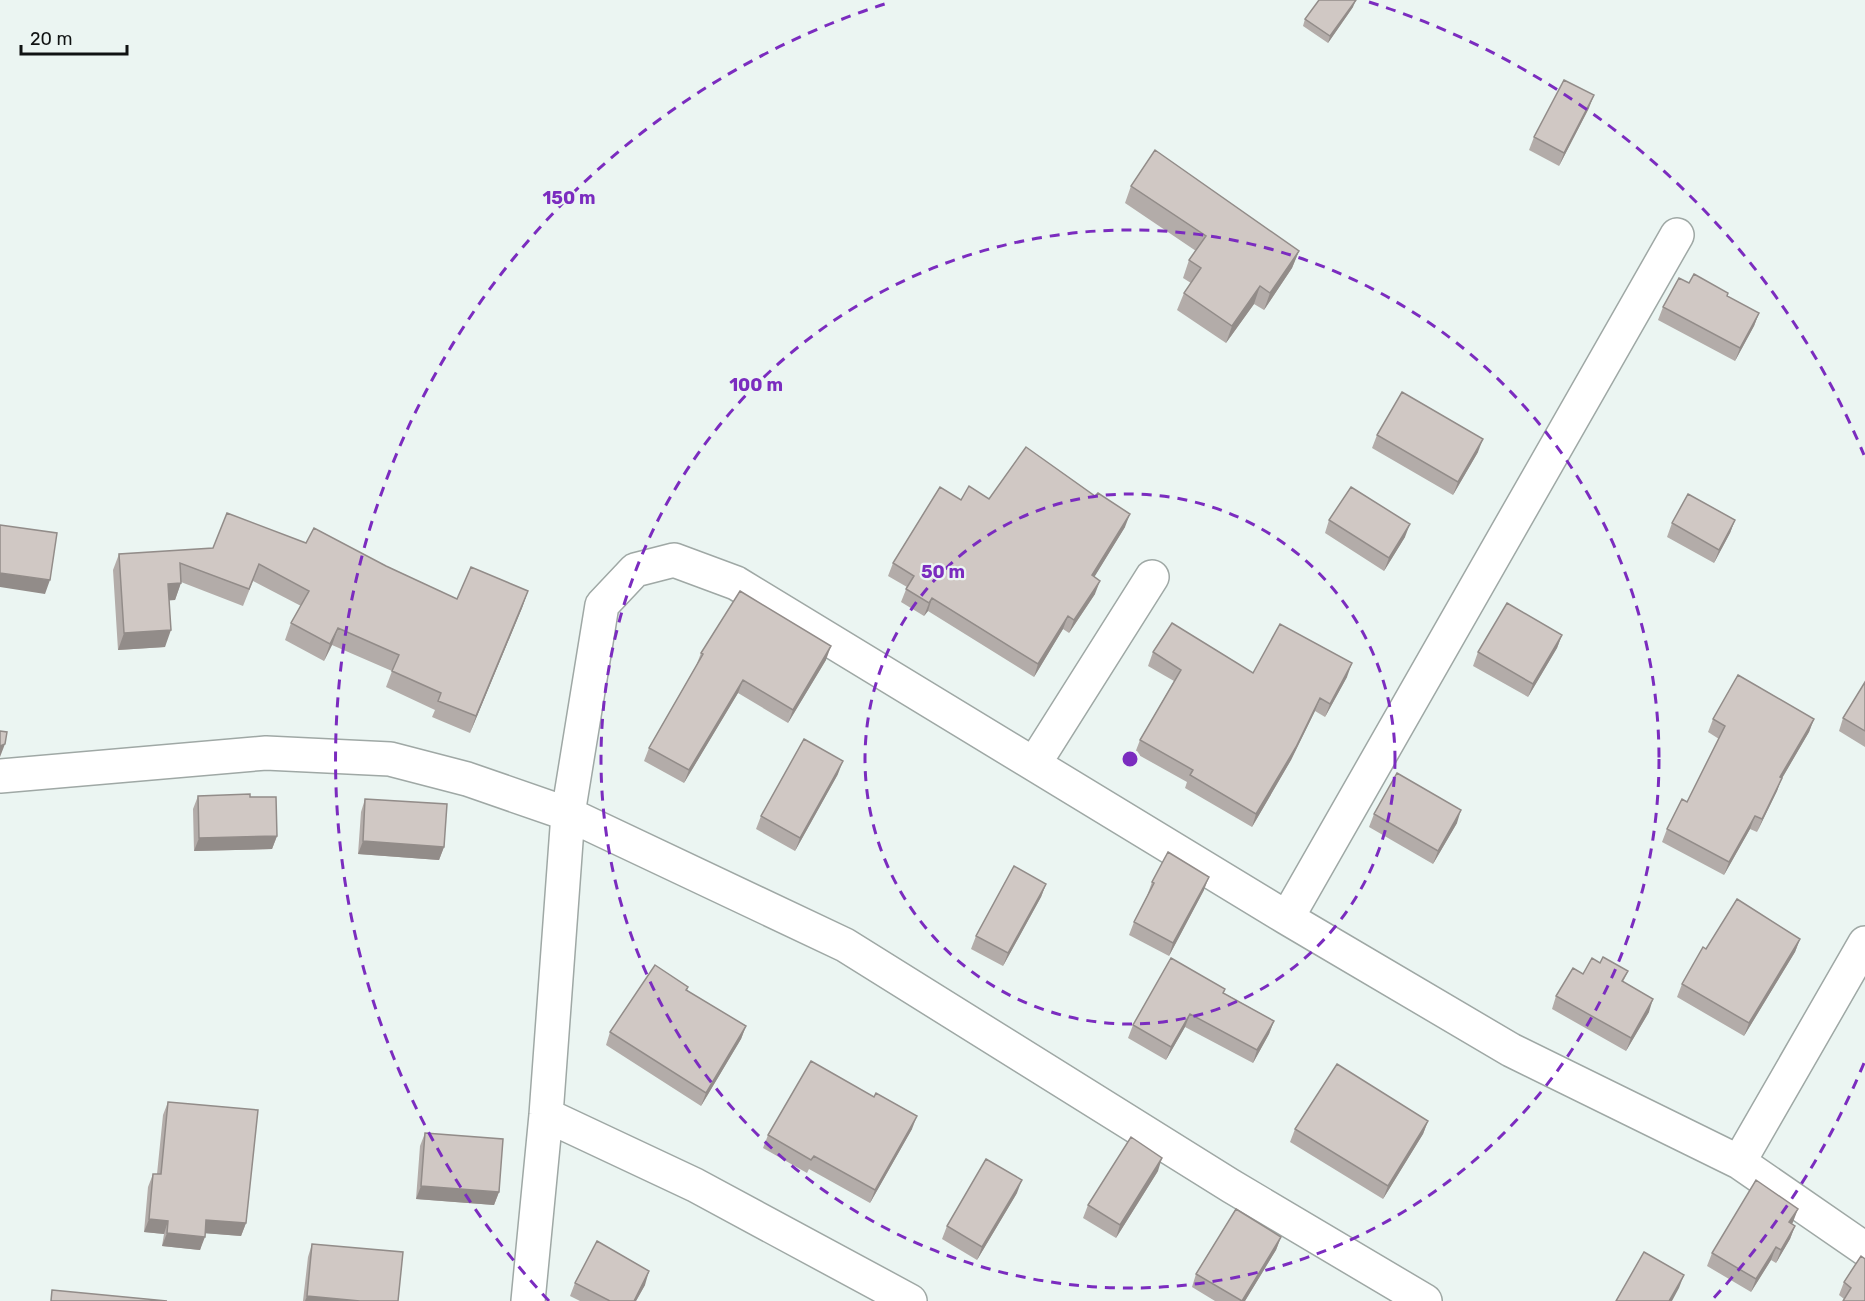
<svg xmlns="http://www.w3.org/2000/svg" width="1865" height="1301" font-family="Rubik,sans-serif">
<rect width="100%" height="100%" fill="#ebf5f2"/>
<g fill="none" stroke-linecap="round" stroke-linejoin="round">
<g stroke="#9fa8a5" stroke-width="36">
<path id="minor" d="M1034,764L1152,577
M0,776L266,753L390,759L467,779L568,814L845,945L1231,1186L1425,1301
M1287,918L1677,235
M546,1115L695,1185L910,1301
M1739,1162L1865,943
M528,1301L546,1115L568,814L602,605L635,570L674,560L736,583L1287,918L1511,1050L1739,1162L1865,1249"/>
</g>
<use href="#minor" stroke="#fff" stroke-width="33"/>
</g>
<path fill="#b3aca9" d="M1353,7L1328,43L1303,26L1305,19Z
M1589,108L1559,166L1529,150L1534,137Z
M1131,186L1299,251L1292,268L1264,310L1254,304L1226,343L1177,310L1184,293L1191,283L1183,278L1189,260L1196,251L1125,203Z
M1689,283L1728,293L1727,296L1759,313L1754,326L1735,361L1658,320L1663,307Z
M1377,435L1478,452L1453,495L1372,448Z
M989,499L1125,527L1094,577L1095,594L1069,633L1063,629L1034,677L928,611L924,616L901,602L907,587L888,576L893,563L961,500Z
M1329,520L1405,537L1384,571L1325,533Z
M1735,520L1730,533L1714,563L1667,537L1672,523Z
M306,543L386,566L457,599L528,591L522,608L470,733L432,717L435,710L386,687L392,671L332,645L324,661L285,640L291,623L301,606L253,581L243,606L181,582L175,600H169L165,647L118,650L113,570L119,554Z
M1562,635L1557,648L1528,697L1473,666L1478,652Z
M1153,652L1253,673L1347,677L1325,717L1315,711L1291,760L1252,827L1185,788L1187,782L1135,753L1140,740L1174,681L1148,666Z
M701,653L826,660L788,723L738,693L684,783L644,761L649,748L696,666Z
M1865,682V747L1839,731L1843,718Z
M1713,719H1814L1809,732L1781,780L1777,791L1757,832L1750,829L1724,875L1662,842L1667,829L1687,802L1719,739L1708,732Z
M838,774L795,851L756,829L761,816Z
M198,796L277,836L272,849L194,851L193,809Z
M365,799L444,847L439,860L358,854L361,812Z
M1374,814L1457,823L1433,864L1369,827Z
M1152,882L1204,890L1169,956L1129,935L1134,922L1147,896Z
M1046,884L1041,897L1003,966L971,949L976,936Z
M1800,939L1795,952L1744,1036L1677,997L1682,984L1706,949Z
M1600,963L1628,971L1623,982L1649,1012L1626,1051L1552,1009L1556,996L1583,974Z
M688,987L687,991L746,1026L741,1039L701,1106L606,1045L610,1032Z
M1225,989L1224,993L1274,1021L1269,1034L1253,1063L1185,1027L1166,1060L1128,1038L1133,1025Z
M168,1102L246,1223L241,1236L205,1233L200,1250L162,1246L164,1234L144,1232L148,1187L153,1174H157L163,1115Z
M1428,1121L1423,1134L1383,1199L1290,1142L1295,1129Z
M912,1129L870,1203L809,1169L807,1173L763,1148L768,1135Z
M425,1133L499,1192L494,1205L416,1199L420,1146Z
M1158,1171L1116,1238L1083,1218L1088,1205Z
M1017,1193L977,1260L942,1239L947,1226Z
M1793,1222L1792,1224L1795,1226L1790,1239L1776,1263L1771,1260L1751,1292L1707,1266L1712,1253Z
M1281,1237L1276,1250L1245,1301H1215L1192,1287L1196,1274Z
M312,1244L398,1301H303L308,1257Z
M1861,1256L1865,1301L1844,1299L1839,1295L1844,1282Z
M575,1283L645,1285L636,1301H580L570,1296Z"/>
<path fill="#928c89" d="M1356,0L1353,7L1328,43L1330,36Z
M1594,95L1589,108L1559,166L1564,153Z
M1299,251L1292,268L1264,310L1270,293Z
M1260,286L1254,304L1226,343L1232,326Z
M1759,313L1754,326L1735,361L1740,348Z
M1483,439L1478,452L1453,495L1458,482Z
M1130,514L1125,527L1087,589L1092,575Z
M1735,520L1730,533L1714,563L1719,550Z
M1410,524L1405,537L1384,571L1389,558Z
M0,573L50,580L45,594L0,587Z
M1100,581L1095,594L1069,633L1074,620Z
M181,583L175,600L162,601L168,584Z
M528,591L522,608L470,733L476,716Z
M932,598L928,611L924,616L929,603Z
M1068,616L1063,629L1034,677L1038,664Z
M338,628L332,645L324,661L330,644Z
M171,630L165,647L118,650L124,633Z
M1562,635L1557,648L1528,697L1533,684Z
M831,646L826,660L788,723L793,710Z
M1352,663L1347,677L1325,717L1330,704Z
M743,680L738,693L684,783L689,770Z
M1320,698L1315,711L1291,760L1252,827L1256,814Z
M1814,719L1809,732L1781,780L1777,791L1757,832L1780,777Z
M5,744L0,757V746Z
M843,761L838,774L795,851L800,838Z
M1461,810L1457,823L1433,864L1438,851Z
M1755,816L1750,829L1724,875L1729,862Z
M277,836L272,849L194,851L199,838Z
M363,841L444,847L439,860L358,854Z
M1209,877L1204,890L1169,956L1173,943Z
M1046,884L1041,897L1003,966L1008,953Z
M1800,939L1795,952L1744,1036L1749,1023Z
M1653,999L1649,1012L1626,1051L1631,1038Z
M1190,1014L1185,1027L1166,1060L1171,1047Z
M1274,1021L1269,1034L1253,1063L1257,1050Z
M746,1026L741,1039L701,1106L706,1093Z
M917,1116L912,1129L870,1203L875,1190Z
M1428,1121L1423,1134L1383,1199L1388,1186Z
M1162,1158L1158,1171L1116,1238L1120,1225Z
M1022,1180L1017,1193L977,1260L982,1247Z
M421,1186L499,1192L494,1205L416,1199Z
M1798,1209L1793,1222L1785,1235L1789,1222Z
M149,1219L168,1221L164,1234L144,1232Z
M206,1220L246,1223L241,1236L202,1233Z
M1795,1226L1790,1239L1776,1263L1781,1250Z
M167,1233L205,1237L200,1250L162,1246Z
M1281,1237L1276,1250L1245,1301H1242Z
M1776,1247L1771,1260L1751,1292L1756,1279Z
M649,1271L645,1285L636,1301H634Z
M1684,1275L1679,1288L1672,1301H1669Z
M307,1296L360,1301H305Z"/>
<path fill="#d0c8c4" stroke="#928c89" stroke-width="1.5" d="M1319,0H1356L1330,36L1305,19Z
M1564,80L1594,95L1564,153L1534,137Z
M1155,150L1299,251L1270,293L1260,286L1232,326L1184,293L1201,268L1189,260L1206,236L1131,186Z
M1694,274L1728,293L1727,296L1759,313L1740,348L1663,307L1679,278L1689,283Z
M1402,392L1483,439L1458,482L1377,435Z
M1026,447L1095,496L1098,493L1130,514L1092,575L1100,581L1074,620L1068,616L1038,664L932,598L929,603L906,589L914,576L893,563L940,487L961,500L969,486L989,499Z
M1351,487L1410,524L1389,558L1329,520Z
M1688,494L1735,520L1719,550L1672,523Z
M227,513L306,543L314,528L386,566L457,599L471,567L528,591L476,716L438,701L441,693L392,671L399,655L338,628L330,644L291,623L309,591L259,564L249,589L180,563L181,583L168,584L171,630L124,633L119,554L213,548Z
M0,525L57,533L50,580L0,573Z
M740,591L831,646L793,710L743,680L689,770L649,748L703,654L701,653Z
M1507,603L1562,635L1533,684L1478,652Z
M1172,623L1253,673L1280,624L1352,663L1330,704L1320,698L1296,747L1256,814L1190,775L1193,770L1140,740L1181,670L1153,652Z
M1738,675L1814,719L1780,777L1782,778L1762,819L1755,816L1729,862L1667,829L1682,799L1687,802L1725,726L1713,719Z
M1865,682V731L1843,718Z
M0,731L7,732L5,744L0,746Z
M804,739L843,761L800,838L761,816Z
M1397,773L1461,810L1438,851L1374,814Z
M250,794V797H276L277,836L199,838L198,796Z
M365,799L447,804L444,847L363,841Z
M1168,852L1209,877L1173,943L1134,922L1154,883L1152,882Z
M1014,866L1046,884L1008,953L976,936Z
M1737,899L1800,939L1749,1023L1682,984L1703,947L1706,949Z
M1603,957L1628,971L1622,981L1653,999L1631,1038L1556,996L1573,968L1583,974L1592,958L1600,963Z
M1171,958L1225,989L1223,993L1274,1021L1257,1050L1190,1014L1171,1047L1133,1025Z
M655,965L688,987L686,990L746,1026L706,1093L610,1032Z
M811,1061L874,1097L876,1093L917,1116L875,1190L814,1156L811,1160L768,1135Z
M1337,1064L1428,1121L1388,1186L1295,1129Z
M168,1102L258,1110L246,1223L206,1220L205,1237L167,1233L168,1221L149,1219L153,1174H161Z
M425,1133L503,1139L499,1192L421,1186Z
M1131,1137L1162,1158L1120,1225L1088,1205Z
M986,1159L1022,1180L982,1247L947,1226Z
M1756,1180L1798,1209L1789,1222L1795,1226L1781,1250L1776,1247L1756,1279L1712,1253Z
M1236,1209L1281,1237L1242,1301L1196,1274Z
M597,1241L649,1271L634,1301H610L575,1283Z
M312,1244L403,1252L398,1301H360L307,1296Z
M1644,1252L1684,1275L1669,1301H1616Z
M1861,1256L1865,1259V1301H1843L1851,1288L1844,1282Z
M52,1290L167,1301H51Z"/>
<g fill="none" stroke="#7b2cbf" stroke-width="3" stroke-dasharray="10 8">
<circle cx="1130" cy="759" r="265"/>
<circle cx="1130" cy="759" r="529"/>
<path d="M1864 1063A794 794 0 0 1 1711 1301M549 1301A794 794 0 0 1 891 2M1369 2A794 794 0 0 1 1864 455"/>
</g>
<circle cx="1130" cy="759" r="9" fill="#7b2cbf" stroke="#ebf5f2" stroke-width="3"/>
<g font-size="18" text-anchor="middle" font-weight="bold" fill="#7b2cbf" stroke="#ebf5f2" stroke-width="4.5" stroke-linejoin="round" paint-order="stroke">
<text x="569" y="204">150 m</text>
<text x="756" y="391">100 m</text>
<text x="943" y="578">50 m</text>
</g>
<path d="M21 45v9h106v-9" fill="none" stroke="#101313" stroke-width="3"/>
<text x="30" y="45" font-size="18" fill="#101313" stroke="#ebf5f2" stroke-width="4.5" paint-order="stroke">20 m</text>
</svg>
